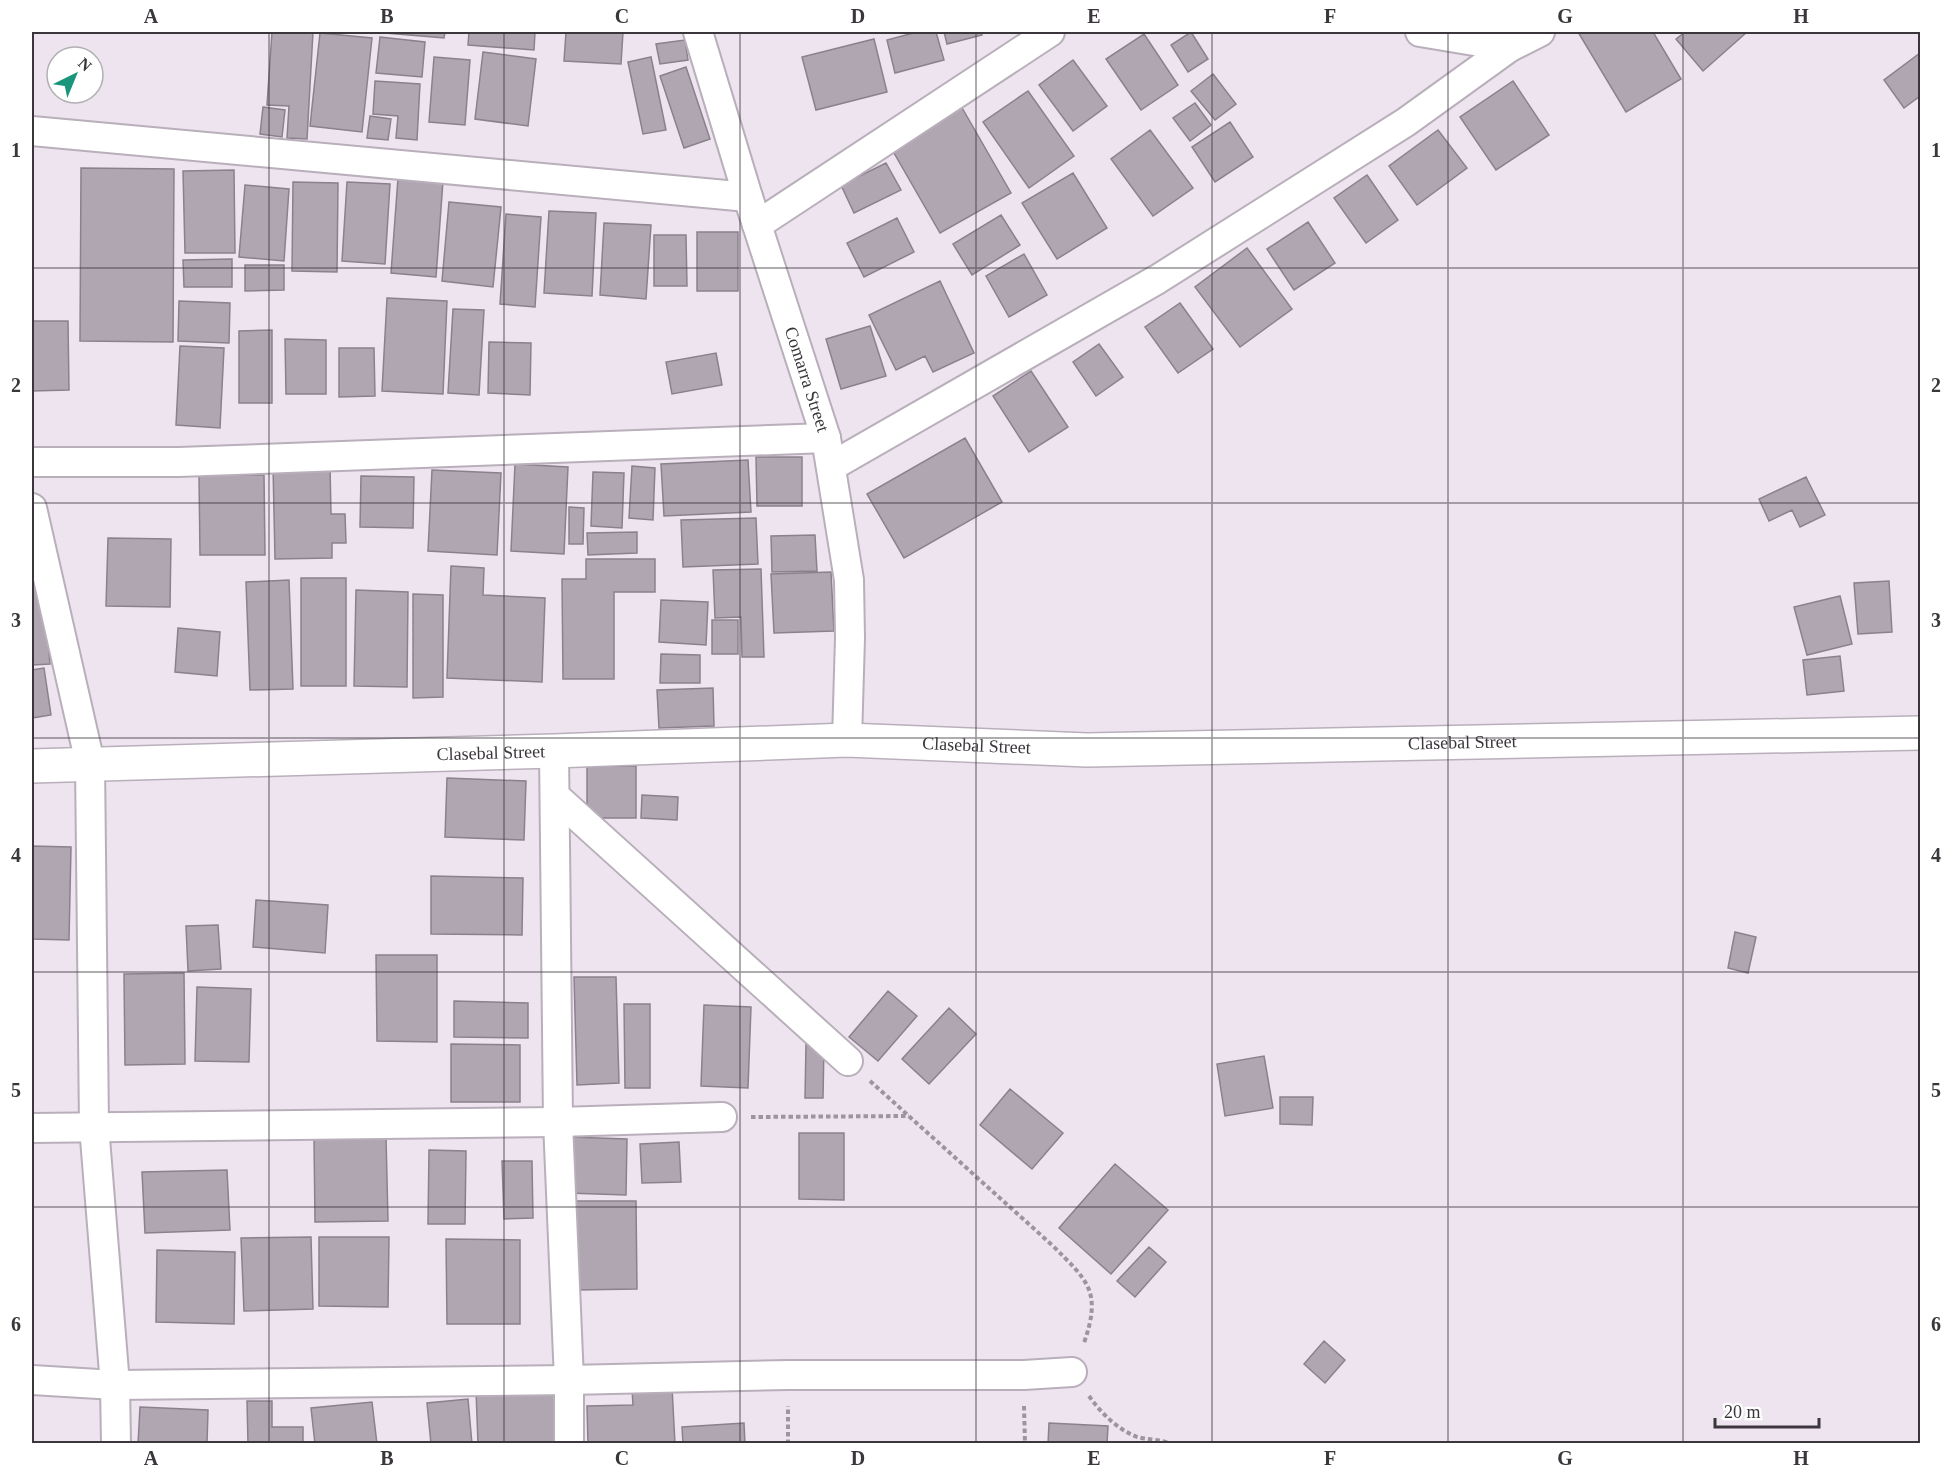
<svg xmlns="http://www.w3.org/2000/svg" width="1952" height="1475" font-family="Georgia,serif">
<rect width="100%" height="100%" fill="#eee4f0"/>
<path fill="#afa6b1" stroke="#8a818c" stroke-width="1.5" d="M272,32H313L307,139L287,138L289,106L267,105Z
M373,32H445L444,38Z
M469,32H535L534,50L468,45Z
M566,32H623L621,64L564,61Z
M917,32H936L944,60L895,73L887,40Z
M944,32H981L982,35L947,44Z
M1191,32L1208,59L1188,72L1171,45Z
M1578,32H1653L1681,79L1626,112Z
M1685,32H1747L1703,71L1676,39Z
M320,33L372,38L362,132L310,126Z
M1144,34L1178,85L1141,110L1106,59Z
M380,37L425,42L422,77L376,73Z
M874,39L887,92L816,110L802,57Z
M685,40L688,60L660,64L656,44Z
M483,52L536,59L528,126L475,119Z
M1920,53V96L1904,108L1884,80Z
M434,57L470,60L465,125L429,122Z
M651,57L666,130L643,134L628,62Z
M1073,60L1107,106L1073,131L1039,85Z
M686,67L710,139L684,148L660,76Z
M1213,74L1236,104L1215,120L1191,91Z
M375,81L420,84L417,140L396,138L398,116L373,114Z
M1513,81L1549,135L1496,170L1460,117Z
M1028,91L1074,156L1029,188L983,122Z
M1195,103L1211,125L1190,141L1173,118Z
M961,106L1011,193L940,233L890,146Z
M263,107L285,110L282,137L260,134Z
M370,116L391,119L388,140L367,138Z
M1230,122L1253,157L1215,182L1192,147Z
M1150,130L1193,188L1153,216L1111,159Z
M1438,130L1467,168L1417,205L1389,166Z
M886,163L901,190L854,213L841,185Z
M81,168L174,169L173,342L80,341Z
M234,170L235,253H185L183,171Z
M1073,173L1107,228L1057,259L1022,203Z
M1367,175L1398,220L1366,243L1334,198Z
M398,178L443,181L436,277L391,273Z
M293,182L338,183L337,272L292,271Z
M347,182L390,184L385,264L342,261Z
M245,185L289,189L284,261L239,257Z
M449,202L501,207L493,287L442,281Z
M549,211L596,213L592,296L544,293Z
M506,214L541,217L535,307L500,304Z
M1001,215L1020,245L972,275L953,244Z
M897,218L914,252L864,277L847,243Z
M1308,222L1335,263L1294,290L1267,249Z
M604,223L651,225L646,299L600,295Z
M697,232H738V291H697Z
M654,235H686L687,286H654Z
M1247,248L1292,309L1240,347L1195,287Z
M1024,254L1047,295L1009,317L986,276Z
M232,259V287H184L183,260Z
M245,265H284V290L245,291Z
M940,281L974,353L933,372L925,356L896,370L869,315Z
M387,298L447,301L443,394L382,391Z
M179,301L230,303L229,343L178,341Z
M1180,303L1213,349L1178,373L1145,327Z
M453,309L484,310L479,395L448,393Z
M32,321H68L69,390L32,391Z
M870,326L886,376L841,389L826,339Z
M272,330V403H239V331Z
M285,339L326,340V394H286Z
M489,342L531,343L530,395L488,393Z
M1099,344L1123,377L1096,396L1073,362Z
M180,346L224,348L220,428L176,425Z
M339,348H374L375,396L339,397Z
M716,353L722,385L672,394L666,362Z
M1031,371L1068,427L1029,452L993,396Z
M965,438L1002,502L904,558L867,494Z
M756,457H802V506H757Z
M748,460L751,512L664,516L661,464Z
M515,464L568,467L564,554L511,551Z
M330,465L331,514H345L346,543H332V558L275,559L273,466Z
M632,466L655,468L653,520L629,518Z
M432,470L501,473L497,555L428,551Z
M593,472L624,473L622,528L591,526Z
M199,475H264L265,555H200Z
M361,476L414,477L413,528L360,527Z
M1806,477L1825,515L1800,527L1792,510L1769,521L1759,499Z
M569,507L584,508L583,544H569Z
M756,518L758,564L683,567L681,520Z
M637,532V553L588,555L587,533Z
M815,535L817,571L772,572L771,536Z
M108,538L171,539L170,607L106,606Z
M586,559H655V592H614V679H563L562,579H586Z
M451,566L484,568L483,595L545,598L542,682L447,678Z
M761,569L764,657H742L741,617L715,618L713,570Z
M831,572L834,631L774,633L771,574Z
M301,578H346V686H301Z
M289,580L293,689L250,690L246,582Z
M1889,581L1892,632L1858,634L1854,583Z
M43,587L50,664L32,665V588Z
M356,590L408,592L407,687L354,686Z
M413,594L443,595V697L413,698Z
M1840,596L1852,644L1807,655L1794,607Z
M661,600L708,602L706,645L659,642Z
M712,620H738V654H712Z
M178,628L220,632L217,676L175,672Z
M661,654L700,655V683H660Z
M1840,656L1844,691L1807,695L1803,660Z
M44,668L51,715L32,718V670Z
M713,688L714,726L659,728L657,690Z
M587,766H636V818H587Z
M447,778L526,781L524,840L445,837Z
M642,795L678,797L677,820L641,818Z
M32,846L71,847L69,940L32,939Z
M431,876L523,878L522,935L431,934Z
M256,900L328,905L325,953L253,947Z
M218,925L221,969L188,971L186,926Z
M1735,932L1756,937L1748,973L1728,968Z
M376,955H437V1042L377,1041Z
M184,973L185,1064L125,1065L124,974Z
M574,977H616L619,1083L577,1085Z
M197,987L251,989L249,1062L195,1061Z
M888,991L917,1016L878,1061L849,1037Z
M454,1001L528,1003V1038L454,1037Z
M624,1004H650V1088H625Z
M704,1005L751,1007L748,1088L701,1086Z
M949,1008L976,1034L929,1084L902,1059Z
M451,1044L520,1045V1102H451Z
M806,1044H824L823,1098H805Z
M1264,1056L1273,1108L1225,1116L1217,1064Z
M1010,1089L1063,1133L1032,1169L980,1125Z
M1280,1097H1313L1312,1125L1280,1124Z
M799,1133H844V1200L799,1199Z
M386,1137L388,1221L315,1222L314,1138Z
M569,1137L627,1139L626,1195L567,1193Z
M679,1142L681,1182L642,1183L640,1144Z
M429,1150L466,1151L465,1224H428Z
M502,1161H532L533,1218L504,1219Z
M1115,1164L1168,1210L1111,1274L1059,1228Z
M227,1170L230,1230L145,1233L142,1172Z
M574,1201H636L637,1289L575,1290Z
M311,1237L313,1309L244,1311L241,1238Z
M319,1237H389L388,1307L319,1306Z
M446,1239L520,1240V1324H447Z
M1149,1247L1166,1262L1135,1297L1117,1281Z
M157,1250L235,1252L234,1324L156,1322Z
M1324,1341L1345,1360L1325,1383L1304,1364Z
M672,1387L675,1444H588L587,1406L633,1405L632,1389Z
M554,1389L555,1444H478L476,1390Z
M468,1399L472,1444H431L427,1403Z
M247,1401H272V1427H303V1444H248Z
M372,1402L377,1444H315L311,1408Z
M140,1407L208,1410L207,1444H138Z
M744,1423L745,1444H683L682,1427Z
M1049,1423L1108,1426L1107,1444H1048Z"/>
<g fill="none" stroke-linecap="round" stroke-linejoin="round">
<g stroke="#b8afba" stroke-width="32">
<g id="minor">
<path id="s1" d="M698,32L748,197L826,438L849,580L850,638L847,740"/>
<path d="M1510,47L1540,32"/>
<path d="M32,131L748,197"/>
<path d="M757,225L1050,32"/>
<path d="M32,462H179L826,438"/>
<path d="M832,466L1158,279L1406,122L1510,47L1420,32"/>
<path d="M32,508L90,763L94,1126L115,1385L116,1444"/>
<path d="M554,751L558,1122L569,1380V1444"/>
<path d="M555,796L848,1061"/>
<path d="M32,1128L558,1122L722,1117"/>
<path d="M32,1380L115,1385L569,1380L788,1375H1024L1072,1372"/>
</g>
</g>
<g stroke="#b8afba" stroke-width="36">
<g id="tertiary">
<path id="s2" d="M32,766L554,751L847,740L1087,750L1920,733"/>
</g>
</g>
<path stroke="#9c959d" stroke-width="4" stroke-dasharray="4.5 3" stroke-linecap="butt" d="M870,1081L1052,1245C1088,1281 1102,1291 1084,1343
M751,1117L909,1116
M1089,1396C1101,1413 1117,1429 1137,1437C1148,1440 1160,1439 1171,1444
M1024,1406L1025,1444
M788,1444V1406"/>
<use href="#minor" stroke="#fff" stroke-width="28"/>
<use href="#tertiary" stroke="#fff" stroke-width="33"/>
</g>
<path fill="none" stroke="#3a363b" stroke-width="1.5" stroke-opacity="0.55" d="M269,32V1444M504,32V1444M740,32V1444M976,32V1444M1212,32V1444M1448,32V1444M1683,32V1444M32,268H1920M32,503H1920M32,738H1920M32,972H1920M32,1207H1920"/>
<g text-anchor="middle" stroke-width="6" stroke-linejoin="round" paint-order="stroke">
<g font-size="18" fill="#3a363b" stroke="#fff">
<text dy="6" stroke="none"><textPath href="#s1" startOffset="364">Comarra Street</textPath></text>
<text dy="6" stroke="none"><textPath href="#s2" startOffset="1431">Clasebal Street</textPath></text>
<text dy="6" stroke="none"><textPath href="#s2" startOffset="945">Clasebal Street</textPath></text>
<text dy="6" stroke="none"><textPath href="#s2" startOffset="459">Clasebal Street</textPath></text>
</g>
</g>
<rect width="1952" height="1475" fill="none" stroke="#ffffff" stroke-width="66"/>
<g transform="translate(75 75) rotate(43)"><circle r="28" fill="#ffffff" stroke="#b0afb1" stroke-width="1.5"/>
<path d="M0-4.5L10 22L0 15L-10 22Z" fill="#19957c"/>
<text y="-9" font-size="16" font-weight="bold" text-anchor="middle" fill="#3a363b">N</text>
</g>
<path d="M1715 1418v9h104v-9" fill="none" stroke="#3a363b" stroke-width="3"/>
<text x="1724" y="1418" font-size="18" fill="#3a363b" stroke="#ffffff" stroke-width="4.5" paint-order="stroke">20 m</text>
<rect x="33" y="33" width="1886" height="1409" fill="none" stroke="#3a363b" stroke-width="2"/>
<g font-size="20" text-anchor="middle" font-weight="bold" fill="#3a363b">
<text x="151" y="23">A</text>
<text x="387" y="23">B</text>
<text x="622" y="23">C</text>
<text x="858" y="23">D</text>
<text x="1094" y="23">E</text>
<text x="1330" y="23">F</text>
<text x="1565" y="23">G</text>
<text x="1801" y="23">H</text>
<text x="16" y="157">1</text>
<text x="1936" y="157">1</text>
<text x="16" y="392">2</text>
<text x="1936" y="392">2</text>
<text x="16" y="627">3</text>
<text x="1936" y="627">3</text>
<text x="16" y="862">4</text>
<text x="1936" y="862">4</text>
<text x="16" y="1097">5</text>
<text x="1936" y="1097">5</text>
<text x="16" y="1331">6</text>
<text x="1936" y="1331">6</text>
<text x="151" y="1465">A</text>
<text x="387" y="1465">B</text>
<text x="622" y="1465">C</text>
<text x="858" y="1465">D</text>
<text x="1094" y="1465">E</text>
<text x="1330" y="1465">F</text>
<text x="1565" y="1465">G</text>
<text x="1801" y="1465">H</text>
</g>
</svg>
